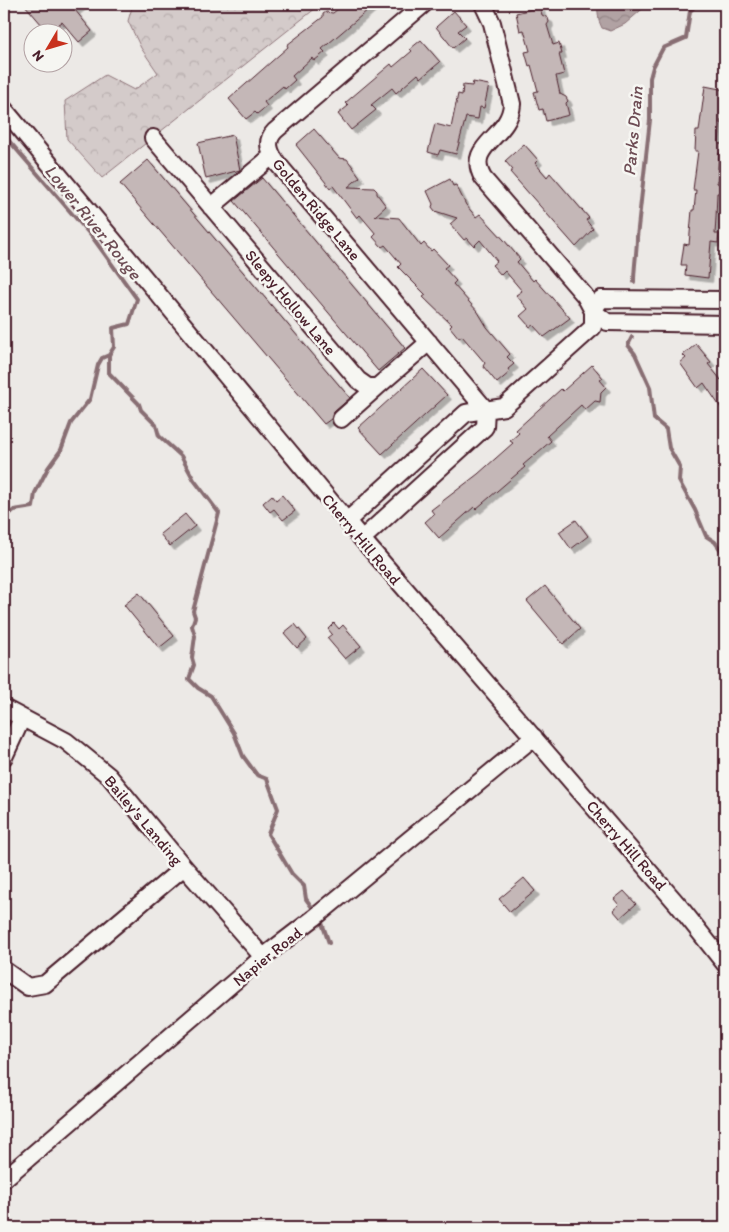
<svg xmlns="http://www.w3.org/2000/svg" width="729" height="1232" font-family="Itim,sans-serif">
<defs>
<pattern id="forest-crowns" width="20" height="18" patternUnits="userSpaceOnUse" patternTransform="scale(1.25)"><rect width="20" height="18" fill="#d4cbca"/><path d="M2 6a3 3 0 1 1 6 0M12 15a3 3 0 1 1 6 0" fill="none" stroke="#b8aeae"/></pattern>
<pattern id="water-waves" width="16" height="10" patternUnits="userSpaceOnUse" patternTransform="scale(1.25)"><rect width="16" height="10" fill="#b1a2a3"/><path d="M0 5q4-4 8 0t8 0" fill="none" stroke="#928385"/></pattern>
<filter id="shadow"><feDropShadow dx="4.5" dy="4.5" stdDeviation="0" flood-color="#0004"/></filter>
</defs>
<rect width="100%" height="100%" fill="#ece9e6"/>
<filter id="ink" filterUnits="userSpaceOnUse"><feTurbulence type="fractalNoise" baseFrequency=".02" numOctaves="2"/><feDisplacementMap in="SourceGraphic" scale="10" xChannelSelector="R" yChannelSelector="G"/><feConvolveMatrix kernelMatrix="1 2 1 2 8 2 1 2 1" color-interpolation-filters="sRGB"/></filter>
<g filter="url(#ink)">
<path fill="url(#forest-crowns)" stroke="#8f757a" d="M133,4H321L102,178L67,139L65,101L105,75L134,90L158,73L141,48L128,21Z"/>
<path fill="url(#water-waves)" stroke="#886e73" d="M597,4H648L625,24L610,31L602,28L599,21Z"/>
<g fill="none" stroke-linecap="round" stroke-linejoin="round">
<path stroke="#886e73" stroke-width="4" d="M4,135L93,238L137,299L129,324L113,328L114,347L109,355L102,358L98,365L90,399L71,423L61,450L48,468L35,493L33,507L14,510L4,519
M634,282C634,266 637,252 637,237L650,120V78L653,67L663,48L686,38L690,11L697,4
M632,337L628,345L635,354L650,387L654,419L666,429L669,448L680,467L679,481L695,510L706,536L715,542L725,556
M109,355V373L139,404L141,410L156,425L159,436L181,456L194,480L219,513L193,611L195,617L192,626L195,636L192,658L194,665L189,679L198,688L211,696L234,733L243,756L257,775L267,779L278,809L268,834L292,874L304,886L306,899L314,910
M322,923L329,943"/>
</g>
<path fill="#c4b7b7" stroke="#4a1f2b" filter="url(#shadow)" d="M24,4H83L75,10L92,31L79,42L62,22L48,32Z
M344,4H375L322,49L325,52L314,61L312,58L292,76L295,80L285,89L283,86L264,102L267,106L257,114L255,112L246,119L229,99L288,47L287,45L323,17V14L326,12L333,13Z
M540,7L542,15L548,18L549,22L547,25L553,45L559,43L562,54H559L564,74L556,76L560,94L566,97L568,101L566,103L569,115L546,121L543,109L539,110L534,92L538,91L531,65L529,66L525,52L530,51L524,30L520,31L516,13Z
M454,11L466,25L458,31L465,38L453,48L436,27Z
M421,40L440,62L421,78L418,74L396,93L392,88L371,105L376,110L351,130L338,114L348,106L345,103L391,64L393,67L412,51L410,49Z
M473,82L489,85L484,108L480,107L478,119L466,117L456,154L440,150L438,155L428,152L435,124L451,128L458,94L462,95L463,85L472,86Z
M705,86L725,90V111L723,121L721,120L719,144H723L722,154L719,153L717,183L721,184V193H717L716,218L715,234H719L718,243L711,242L708,278L685,275L686,265H681L684,244L689,245L692,210H694L696,190H693L698,151H695L696,131H699Z
M314,129L339,158L347,159L360,177L348,187L374,188L377,191V194L386,206L375,216L399,218L421,246L424,243L431,251L433,249L448,265L444,268L456,281L453,284L478,312L487,327L510,354L507,357L514,364L508,369L510,372L497,383L483,366L485,363L462,336L459,338L450,327L452,325L423,297L426,295L398,267L401,264L385,245L382,247L373,237L376,234L360,215L357,218L333,186L330,188L296,145Z
M233,135L240,170L206,179L198,143Z
M524,144L538,160L535,163L547,177L550,173L589,218L586,220L593,229L576,247L510,172L513,170L505,161Z
M148,160L350,398L334,412L331,419L324,424L120,184Z
M262,178L405,348L378,371L234,201Z
M450,179L453,186L456,185L466,205L476,217L480,214L504,240L520,259L517,262L533,281L535,279L570,318L544,337L533,325L530,327L520,316L528,309L516,295L522,291L505,271L501,275L492,265L497,261L480,240L474,246L467,238L464,240L450,224L457,218L435,211L432,207L433,204L427,191Z
M696,344L711,362L708,364L721,380L725,376V414L704,383L698,388L680,363L686,358L683,355Z
M592,365L603,378L600,380L606,387L601,392L600,402L595,401L585,410L581,405L547,436L551,441L523,465L525,467L476,509L474,507L439,538L425,522L434,514L431,510L478,474L513,443L510,441L519,433L516,430L561,389L563,391Z
M423,369L447,395L382,454L358,428Z
M272,495L276,500L282,495L295,511L283,520L274,509L270,512L263,503Z
M185,514L195,526L170,546L160,534Z
M576,520L588,536L571,549L559,532Z
M545,586L580,629L563,644L527,601Z
M139,593L174,636L159,648L124,605Z
M334,623L339,629L343,625L361,646L345,659L327,638L332,634L328,629Z
M295,624L307,639L297,648L284,633Z
M524,878L535,891L510,912L499,899Z
M624,891L636,904L620,918L613,910L619,905L614,899Z"/>
<g fill="none" stroke-linecap="round" stroke-linejoin="round">
<g stroke="#4a1f2b" stroke-width="20">
<path id="minor" d="M424,4L275,131C265,141 269,152 277,163L486,410
M483,4L492,23L512,104C510,138 464,145 483,178L585,296L593,311L607,322L725,324
M4,109L362,539L679,906L725,964
M153,138L358,380L368,387H377L429,342
M211,207L272,156
M341,419L377,387
M347,521L466,413L504,407L593,327V311L601,299L725,300
M362,539L485,427L486,410
M4,708L66,741L109,776L184,867L263,957
M4,757L22,718
M4,970L28,987L45,984L184,867
M4,1179L263,957L314,918L534,737"/>
</g>
<use href="#minor" stroke="#f6f6f2" stroke-width="16"/>
</g>
</g>
<g text-anchor="middle" stroke-width="5" stroke-linejoin="round" paint-order="stroke">
<g font-size="16" fill="#4a1f2b" stroke="#f6f6f2">
<text transform="translate(317 209) rotate(50)" y="6">Golden Ridge Lane</text>
<text transform="translate(291 302) rotate(50)" y="6">Sleepy Hollow Lane</text>
<text transform="translate(362 539) rotate(50)" y="6">Cherry Hill Road</text>
<text transform="translate(144 820) rotate(50)" y="6">Bailey's Landing</text>
<text transform="translate(627 845) rotate(49)" y="6">Cherry Hill Road</text>
<text transform="translate(267 956) rotate(-39)" y="6">Napier Road</text>
</g>
<g font-size="18" font-style="italic" fill="#6e4d55" stroke="#f6f6f2">
<text transform="translate(633 131) rotate(-85)" y="6">Parks Drain</text>
<text transform="translate(93 222) rotate(51)" y="6">Lower River Rouge</text>
</g>
</g>
<rect width="729" height="1232" fill="none" stroke="#f6f6f2" stroke-width="20"/>
<rect x="10" y="10" width="709" height="1212" fill="none" stroke="#4a1f2b" stroke-width="2" filter="url(#ink)"/>
<g transform="translate(48 48) rotate(232)"><circle r="24" fill="#f6f6f2" stroke="#b1a0a2"/>
<path d="M0-4L9 19L0 12L-9 19Z" fill="#c8321e"/>
<text y="-8" font-size="14" font-weight="bold" text-anchor="middle" fill="#4a1f2b">N</text>
</g>
</svg>
